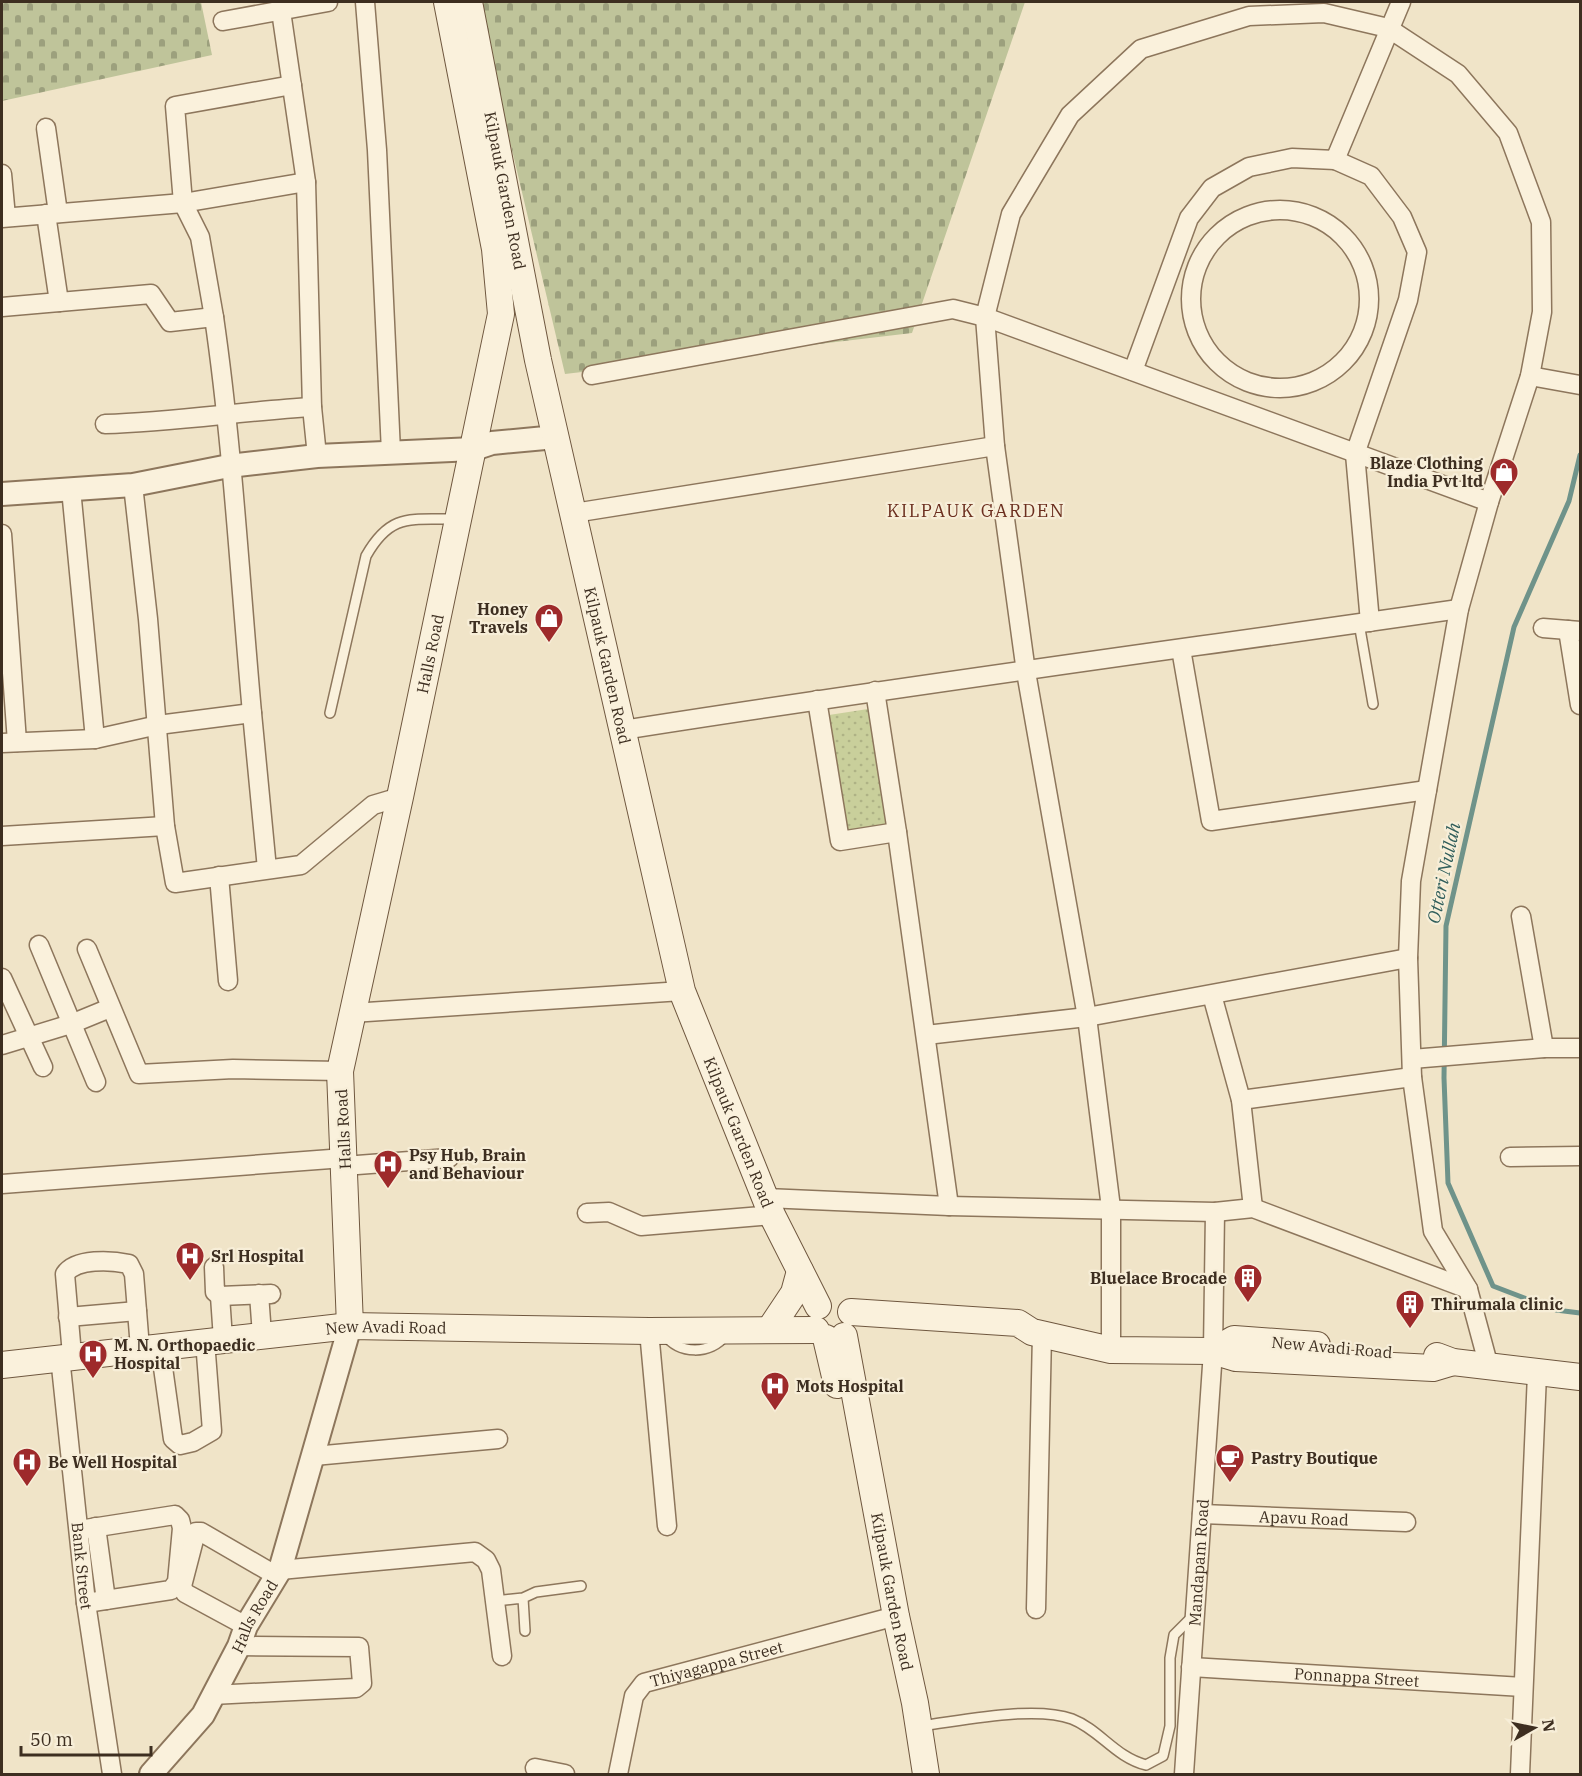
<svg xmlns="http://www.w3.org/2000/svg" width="1582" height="1776" font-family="'IBM Plex Serif',serif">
<defs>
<pattern id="cemetery-stones" width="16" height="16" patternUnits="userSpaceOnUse" patternTransform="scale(1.5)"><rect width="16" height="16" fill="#bfc49a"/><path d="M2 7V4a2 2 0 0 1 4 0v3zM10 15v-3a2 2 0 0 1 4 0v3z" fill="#9ca07d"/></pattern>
<pattern id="park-dots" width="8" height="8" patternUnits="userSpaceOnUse" patternTransform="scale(1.5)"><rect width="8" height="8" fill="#c9cf9b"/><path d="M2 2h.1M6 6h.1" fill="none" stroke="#aeb285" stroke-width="1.8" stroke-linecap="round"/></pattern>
</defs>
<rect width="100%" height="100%" fill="#f0e4c8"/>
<path fill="url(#cemetery-stones)" d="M2,2H201L212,55L2,101Z
M477,2H1025L912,333L565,374Z"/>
<path fill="url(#park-dots)" d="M868,709L887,825L848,831L829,715Z"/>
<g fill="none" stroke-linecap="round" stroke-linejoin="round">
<path stroke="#6f938a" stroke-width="5" d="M1580,455L1569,501L1514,627L1446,926L1444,1078L1448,1183L1493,1286L1556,1310L1580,1313"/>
<g stroke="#8d765c" stroke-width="12">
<path id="service" d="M1359,623L1373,704
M330,713L366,556C391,512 411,520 456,519
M664,1334C679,1355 710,1355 726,1335
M495,1601L523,1598
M525,1631L523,1598L536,1592L581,1586
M920,1726C961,1721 1034,1705 1072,1719C1100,1730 1115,1757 1146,1765L1163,1756L1170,1726V1658L1174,1635L1194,1615"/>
</g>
<g stroke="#8d765c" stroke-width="21">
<g id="minor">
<path d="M365,2L377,150L391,452"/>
<path d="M281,11L306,182L312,407L317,456"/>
<path d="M223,21L328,2"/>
<path d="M46,128L58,213"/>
<path d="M1335,160L1401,2"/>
<path d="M2,174L6,217"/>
<circle cx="1280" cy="299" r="89"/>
<path d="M46,214L59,302"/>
<path d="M2,218L183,203L306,182"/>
<path d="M2,307L151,294L170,322L214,317C233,448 240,581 252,713"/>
<path d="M214,317L200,237L183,203L175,106L292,85"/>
<path d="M1133,371L1189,218L1212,188L1249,167L1292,158L1335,160L1371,176L1402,217L1417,252L1408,300L1355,454L1370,622"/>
<path d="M592,375L953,309L985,317L1489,502"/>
<path d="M1530,376L1580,385"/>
<path d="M105,424C174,422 243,411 312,407"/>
<path d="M133,485L148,619L165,826L175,883L301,865L373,805L400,797"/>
<path d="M71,489L95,739"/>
<path d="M574,513L995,446"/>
<path d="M2,534L17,742"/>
<path d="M1543,628L1580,631"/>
<path d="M1568,630L1580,705"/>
<path d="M1181,649L1211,821L1427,790"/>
<path d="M875,691L897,832L949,1206"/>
<path d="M817,700L840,841L897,832"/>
<path d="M623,730C901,686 1181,649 1459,609"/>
<path d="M2,743L95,739L158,725L252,713L267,869"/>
<path d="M2,836L165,826"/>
<path d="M219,876L228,981"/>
<path d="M1521,916L1544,1048"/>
<path d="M39,945L96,1082"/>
<path d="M87,949L139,1074L233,1069L340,1071"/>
<path d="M2,978L43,1067"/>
<path d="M1212,995L1241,1100L1253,1208"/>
<path d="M352,1013L682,991"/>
<path d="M926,1035L1087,1017L1408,958"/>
<path d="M2,1045L71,1024L110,1008"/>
<path d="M1412,1059L1544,1048H1580"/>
<path d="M1241,1100L1412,1077"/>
<path d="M1510,1157L1580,1156"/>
<path d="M344,1166L449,1158"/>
<path d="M2,1184L344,1158"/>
<path d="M766,1198L949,1206L1215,1212L1253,1208L1468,1289"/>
<path d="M587,1213L609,1212L641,1226L772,1215"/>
<path d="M214,1267L215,1292L220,1296L271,1294"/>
<path d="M259,1294L262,1335"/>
<path d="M220,1296L223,1339"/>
<path d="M68,1317L137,1311"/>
<path d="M649,1331L667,1526"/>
<path d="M160,1346L173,1439L180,1445L193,1442L212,1431L205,1341"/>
<path d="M1111,1350V1208L1087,1017L1026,672L995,446L985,317L1011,214L1070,115L1141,49L1249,16L1324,13L1388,28L1458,74L1508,133L1541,222L1542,312L1530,376L1489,502L1459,609L1411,881L1408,958L1412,1077L1433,1231L1468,1289L1489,1367"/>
<path d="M72,1355L65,1274C76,1258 111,1260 129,1264L134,1274L140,1348"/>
<path id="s1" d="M60,1357L86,1603L112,1774"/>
<path d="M314,1456L498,1439"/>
<path id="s2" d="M1202,1514L1406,1522"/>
<path d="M96,1527L106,1600"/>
<path d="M79,1530L175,1515L180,1520L182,1528L177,1582L171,1590L86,1603"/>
<path d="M280,1570L475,1552L486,1560L491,1570L502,1656"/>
<path d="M1036,1609L1042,1334"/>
<path d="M246,1626L185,1593L182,1586L196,1532H201L277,1576"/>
<path id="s3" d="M1191,1667L1523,1687"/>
<path d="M212,1695L356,1688L362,1683L359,1647L239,1646"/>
<path d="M535,1768L565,1774"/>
<path id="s4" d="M618,1774L634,1696L644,1683L896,1616"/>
<path id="s5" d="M1184,1774L1213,1351L1215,1212"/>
<path d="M1520,1774L1537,1374"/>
</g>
</g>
<g stroke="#8d765c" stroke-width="26">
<g id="tertiary">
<path d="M2,494L133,485L229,466L317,456L474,449L492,443L556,437"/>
<path id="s6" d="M151,1774L203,1715L239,1646L246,1626L280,1570L350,1326"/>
</g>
</g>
<g stroke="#6f573f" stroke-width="28">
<g id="secondary">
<path id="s7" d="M469,2L538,360L682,991L772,1215L818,1306"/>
<path d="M851,1312L1018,1323L1032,1332L1111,1350L1213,1351L1236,1358L1433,1368L1453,1362"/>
<path id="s8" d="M350,1326L340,1071L400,797L501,314L495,249L447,2"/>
<path d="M770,1329L794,1293L800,1271"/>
<path id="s9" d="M844,1336L896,1616L915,1703L926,1774"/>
<path d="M826,1338L837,1385"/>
<path d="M1213,1351L1234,1339L1317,1345"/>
<path d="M1437,1356L1453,1362L1580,1377"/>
<path id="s10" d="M2,1365L350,1326L649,1331L816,1330"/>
</g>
</g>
<use href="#service" stroke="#faf1dc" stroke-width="9"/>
<use href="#minor" stroke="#faf1dc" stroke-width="18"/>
<use href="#tertiary" stroke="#faf1dc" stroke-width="22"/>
<use href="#secondary" stroke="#faf1dc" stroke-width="26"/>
</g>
<defs>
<g id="shop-pin" transform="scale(1.5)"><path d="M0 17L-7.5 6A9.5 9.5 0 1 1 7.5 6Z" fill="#9e2a2b" stroke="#f7eed8"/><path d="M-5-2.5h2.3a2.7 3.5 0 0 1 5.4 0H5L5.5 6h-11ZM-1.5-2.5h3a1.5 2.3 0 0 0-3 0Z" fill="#fff"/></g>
<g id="hospital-pin" transform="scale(1.5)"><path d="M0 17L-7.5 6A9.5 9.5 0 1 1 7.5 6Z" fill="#9e2a2b" stroke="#f7eed8"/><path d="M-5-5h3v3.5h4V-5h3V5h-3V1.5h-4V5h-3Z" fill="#fff"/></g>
<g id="building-pin" transform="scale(1.5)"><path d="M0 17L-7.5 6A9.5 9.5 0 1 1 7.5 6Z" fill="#9e2a2b" stroke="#f7eed8"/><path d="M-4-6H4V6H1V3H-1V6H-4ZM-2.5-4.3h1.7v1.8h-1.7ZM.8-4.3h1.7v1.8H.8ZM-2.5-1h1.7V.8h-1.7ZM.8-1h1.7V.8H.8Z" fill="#fff"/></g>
<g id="cafe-pin" transform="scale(1.5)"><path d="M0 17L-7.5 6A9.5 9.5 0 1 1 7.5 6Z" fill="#9e2a2b" stroke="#f7eed8"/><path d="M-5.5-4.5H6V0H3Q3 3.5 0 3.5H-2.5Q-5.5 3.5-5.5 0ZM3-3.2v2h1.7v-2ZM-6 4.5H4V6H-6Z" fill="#fff"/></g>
</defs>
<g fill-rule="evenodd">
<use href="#shop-pin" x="1504" y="472"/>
<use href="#shop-pin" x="549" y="618"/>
<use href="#hospital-pin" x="388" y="1164"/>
<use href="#hospital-pin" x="190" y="1256"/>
<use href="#building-pin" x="1248" y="1278"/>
<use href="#building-pin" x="1410" y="1304"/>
<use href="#hospital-pin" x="93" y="1354"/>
<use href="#hospital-pin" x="775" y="1386"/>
<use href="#cafe-pin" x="1230" y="1458"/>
<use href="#hospital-pin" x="27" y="1462"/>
</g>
<g text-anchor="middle" stroke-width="4.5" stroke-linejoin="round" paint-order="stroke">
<g font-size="16" fill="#3d2e20" stroke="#f7eed8">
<text dy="6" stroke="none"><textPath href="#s7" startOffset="192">Kilpauk Garden Road</textPath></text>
<text dy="6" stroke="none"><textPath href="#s8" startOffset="682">Halls Road</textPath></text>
<text dy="6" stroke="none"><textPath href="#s7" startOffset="678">Kilpauk Garden Road</textPath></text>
<text transform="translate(343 1129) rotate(-93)" y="6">Halls Road</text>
<text dy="6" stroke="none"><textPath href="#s7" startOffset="1164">Kilpauk Garden Road</textPath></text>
<text dy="6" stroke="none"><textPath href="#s10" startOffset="386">New Avadi Road</textPath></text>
<text transform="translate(1332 1347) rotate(5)" y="6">New Avadi Road</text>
<text dy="6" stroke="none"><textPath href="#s2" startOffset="102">Apavu Road</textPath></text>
<text dy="6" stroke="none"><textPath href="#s5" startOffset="212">Mandapam Road</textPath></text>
<text dy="6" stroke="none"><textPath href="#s1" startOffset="210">Bank Street</textPath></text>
<text dy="6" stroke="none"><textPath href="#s9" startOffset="260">Kilpauk Garden Road</textPath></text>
<text dy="6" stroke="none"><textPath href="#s6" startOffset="190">Halls Road</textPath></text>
<text dy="6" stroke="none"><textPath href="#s4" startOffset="171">Thiyagappa Street</textPath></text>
<text dy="6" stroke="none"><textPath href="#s3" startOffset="166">Ponnappa Street</textPath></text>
</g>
<g font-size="16" font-weight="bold" fill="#3d2e20" stroke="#f7eed8" text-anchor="start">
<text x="1483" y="469" text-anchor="end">Blaze Clothing<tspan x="1483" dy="18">India Pvt ltd</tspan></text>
<text x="528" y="615" text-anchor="end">Honey<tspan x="528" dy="18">Travels</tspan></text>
<text x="409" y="1161">Psy Hub, Brain<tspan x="409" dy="18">and Behaviour</tspan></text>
<text x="211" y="1262">Srl Hospital</text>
<text x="1227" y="1284" text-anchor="end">Bluelace Brocade</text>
<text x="1431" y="1310">Thirumala clinic</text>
<text x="114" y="1351">M. N. Orthopaedic<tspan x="114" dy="18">Hospital</tspan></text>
<text x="796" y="1392">Mots Hospital</text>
<text x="1251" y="1464">Pastry Boutique</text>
<text x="48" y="1468">Be Well Hospital</text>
</g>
<g font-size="18" letter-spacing="1.5" fill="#6b2e1e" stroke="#f7eed8">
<text x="976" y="517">KILPAUK GARDEN</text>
</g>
<g font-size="18" font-style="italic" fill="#2f5d5a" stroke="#f7eed8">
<text transform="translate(1444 873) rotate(-78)" y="6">Otteri Nullah</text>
</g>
</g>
<rect width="1582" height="1776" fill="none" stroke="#3d2e20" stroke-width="6"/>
<g transform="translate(1534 1728) rotate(81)" stroke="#f7eed8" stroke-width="4.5" paint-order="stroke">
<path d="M0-4.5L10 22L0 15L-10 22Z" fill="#3d2e20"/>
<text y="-9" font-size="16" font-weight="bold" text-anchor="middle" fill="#3d2e20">N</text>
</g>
<path d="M21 1746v9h130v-9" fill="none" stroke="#3d2e20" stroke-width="3"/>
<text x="30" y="1746" font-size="18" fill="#3d2e20" stroke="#f7eed8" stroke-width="4.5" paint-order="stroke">50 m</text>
</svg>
